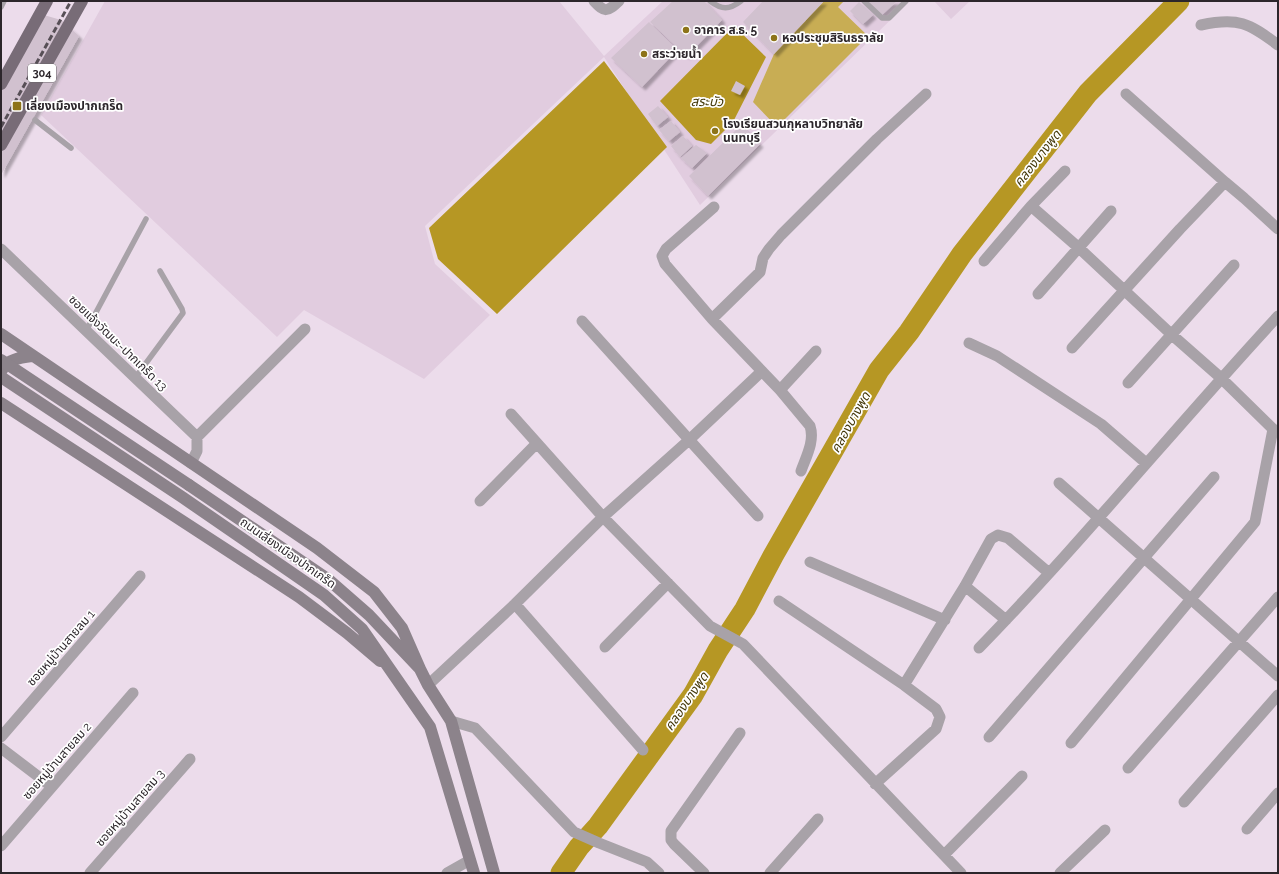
<svg xmlns="http://www.w3.org/2000/svg" width="1279" height="874" font-family="Raleway,'Noto Sans Thai',sans-serif">
<defs>
<filter id="shadow"><feDropShadow dx="3.5" dy="3.5" stdDeviation="1" flood-color="#0004"/></filter>
</defs>
<rect width="100%" height="100%" fill="#ecdceb"/>
<path fill="#e1ccdf" d="M105,1H559L604,56L663,1H910L700,205L604,57L425,226L435,264L490,315L424,379L304,310L277,337L41,115Z
M934,1H970L951,19Z"/>
<path fill="#c8ad54" d="M824,1H844L838,7L868,36L777,127L753,102L774,54Z"/>
<path fill="#b69724" d="M734,26L766,57L733,122L711,144L696,140L660,101Z
M604,61L667,147L497,314L438,259L429,228Z"/>
<g fill="none" stroke-linecap="round" stroke-linejoin="round">
<path stroke="#b69724" stroke-width="21" d="M561,873L579,847L598,826L693,695L718,650L745,609L773,556L879,370L909,332L962,254L1088,93L1179,1"/>
</g>
<path fill="#d1c1cf" filter="url(#shadow)" d="M673,1H704L722,20L687,56L650,22Z
M763,1H824L774,54L743,22Z
M868,1H897L882,15Z
M859,2L873,15L863,24L850,11Z
M37,13L61,20L79,36L1,175V78Z
M649,22L677,50L642,87L611,58Z
M736,81L745,86L740,95L731,91Z
M658,106L668,117L657,126L648,114Z
M671,121L680,132L669,141L659,130Z
M741,125L760,144L708,196L689,176Z
M683,136L692,146L680,157L671,146Z
M696,145L707,153L692,168L681,158Z"/>
<g fill="none" stroke-linecap="round" stroke-linejoin="round">
<path stroke="#a8a2a8" stroke-width="5.5" d="M710,1C722,10 729,10 741,1
M864,1L882,18H889L906,1
M1,7L4,1
M35,120L71,148
M86,331L146,219
M135,378L183,313L182,309L160,271"/>
<path stroke="#a8a2a8" stroke-width="11" d="M594,1C605,13 607,12 619,1
M1201,25C1238,17 1249,23 1278,45
M1126,94L1225,182
M1031,206L1079,248L1171,334L1221,378L1273,429L1278,431
M714,207L666,249L662,256L665,264L712,319L780,390L810,426C815,441 806,457 801,471
M1,249L197,437V451L191,463
M984,261L1031,206L1065,171
M1038,294L1111,211
M712,319L760,272L763,258L769,249L781,235L877,139L926,94
M582,321L758,516
M969,343L997,356L1101,424L1146,463
M1072,348L1180,229L1225,182L1244,198L1278,229
M1128,383L1234,265
M780,390L816,351
M511,414L603,517L710,626L743,644L961,873
M197,437L305,329
M1059,483L1278,676
M480,501L537,443
M810,562L945,620
M965,586L1006,620
M779,601L904,685L936,709L940,717L936,729L875,784
M515,604L643,750
M605,647L668,583
M979,648C1083,541 1177,425 1278,316
M428,685L515,604L603,517L689,440L762,371
M904,685L965,586L991,539L998,535L1008,538L1049,573
M451,721L475,728L574,832L599,843L647,862L659,873
M1,737L140,576
M989,737L1214,477
M1071,743L1255,522L1273,429
M1,748L52,787
M1128,768L1278,597
M1184,802L1278,695
M1247,829L1278,793
M1,846L133,693
M944,855L1022,776
M90,873L190,759
M447,873L470,860
M704,873L674,844L671,840V831L740,733
M770,873L818,819
M1060,873L1105,830"/>
<path stroke="#8c838b" stroke-width="12" d="M1,334L317,548L374,592L402,628L420,669
M2,370C6,360 22,357 32,356
M1,377L182,497L324,595L362,629L430,727L474,873
M1,403L299,597L347,633L380,661
M189,485L329,580L369,615L420,669L428,685L451,721L494,873"/>
<path stroke="#786c77" stroke-width="12" d="M1,84L47,1
M1,145L82,1"/>
<path stroke="#574f56" stroke-width="3" stroke-dasharray="6 3" stroke-linecap="butt" d="M1,127L71,1"/>
<path stroke="#8c838b" stroke-width="12" d="M1,360L189,485"/>
</g>
<g fill="#8d7419" stroke="#fff" stroke-width="1.5">
<circle cx="686" cy="30" r="4"/>
<circle cx="774" cy="38" r="4"/>
<circle cx="644" cy="54" r="4"/>
<rect x="12" y="101" width="10" height="10" rx="2"/>
<circle cx="715" cy="131" r="4"/>
</g>
<g text-anchor="middle" stroke-width="3.5" stroke-linejoin="round" paint-order="stroke">
<rect fill="#fff" stroke="#6b676b" stroke-width="1" x="28" y="64" width="28" height="18" rx="3"/>
<g font-size="11" font-weight="bold" fill="#2c262b">
<text x="42" y="77">304</text>
</g>
<g font-size="12" font-weight="bold" fill="#2c262b" stroke="#fff" text-anchor="start">
<text x="694" y="34">อาคาร ส.ธ. 5</text>
<text x="782" y="42">หอประชุมสิรินธราลัย</text>
<text x="652" y="58">สระว่ายน้ำ</text>
<text x="26" y="110">เลี่ยงเมืองปากเกร็ด</text>
<text x="723" y="128">โรงเรียนสวนกุหลาบวิทยาลัย<tspan x="723" dy="14">นนทบุรี</tspan></text>
</g>
<g font-size="12" fill="#2c262b" stroke="#fff">
<text transform="translate(118 343) rotate(44)" y="4">ซอยแจ้งวัฒนะ-ปากเกร็ด 13</text>
<text transform="translate(288 553) rotate(35)" y="4">ถนนเลี่ยงเมืองปากเกร็ด</text>
<text transform="translate(61 648) rotate(-49)" y="4">ซอยหมู่บ้านสายลม 1</text>
<text transform="translate(57 761) rotate(-49)" y="4">ซอยหมู่บ้านสายลม 2</text>
<text transform="translate(130 808) rotate(-49)" y="4">ซอยหมู่บ้านสายลม 3</text>
</g>
<g font-size="13" font-style="italic" fill="#433708" stroke="#fff">
<text x="707" y="106">สระบัว</text>
<text transform="translate(1037 158) rotate(-52)" y="5">คลองบางพูด</text>
<text transform="translate(850 422) rotate(-61)" y="5">คลองบางพูด</text>
<text transform="translate(686 701) rotate(-56)" y="5">คลองบางพูด</text>
</g>
</g>
<rect width="1279" height="874" fill="none" stroke="#2c262b" stroke-width="4"/>
</svg>
